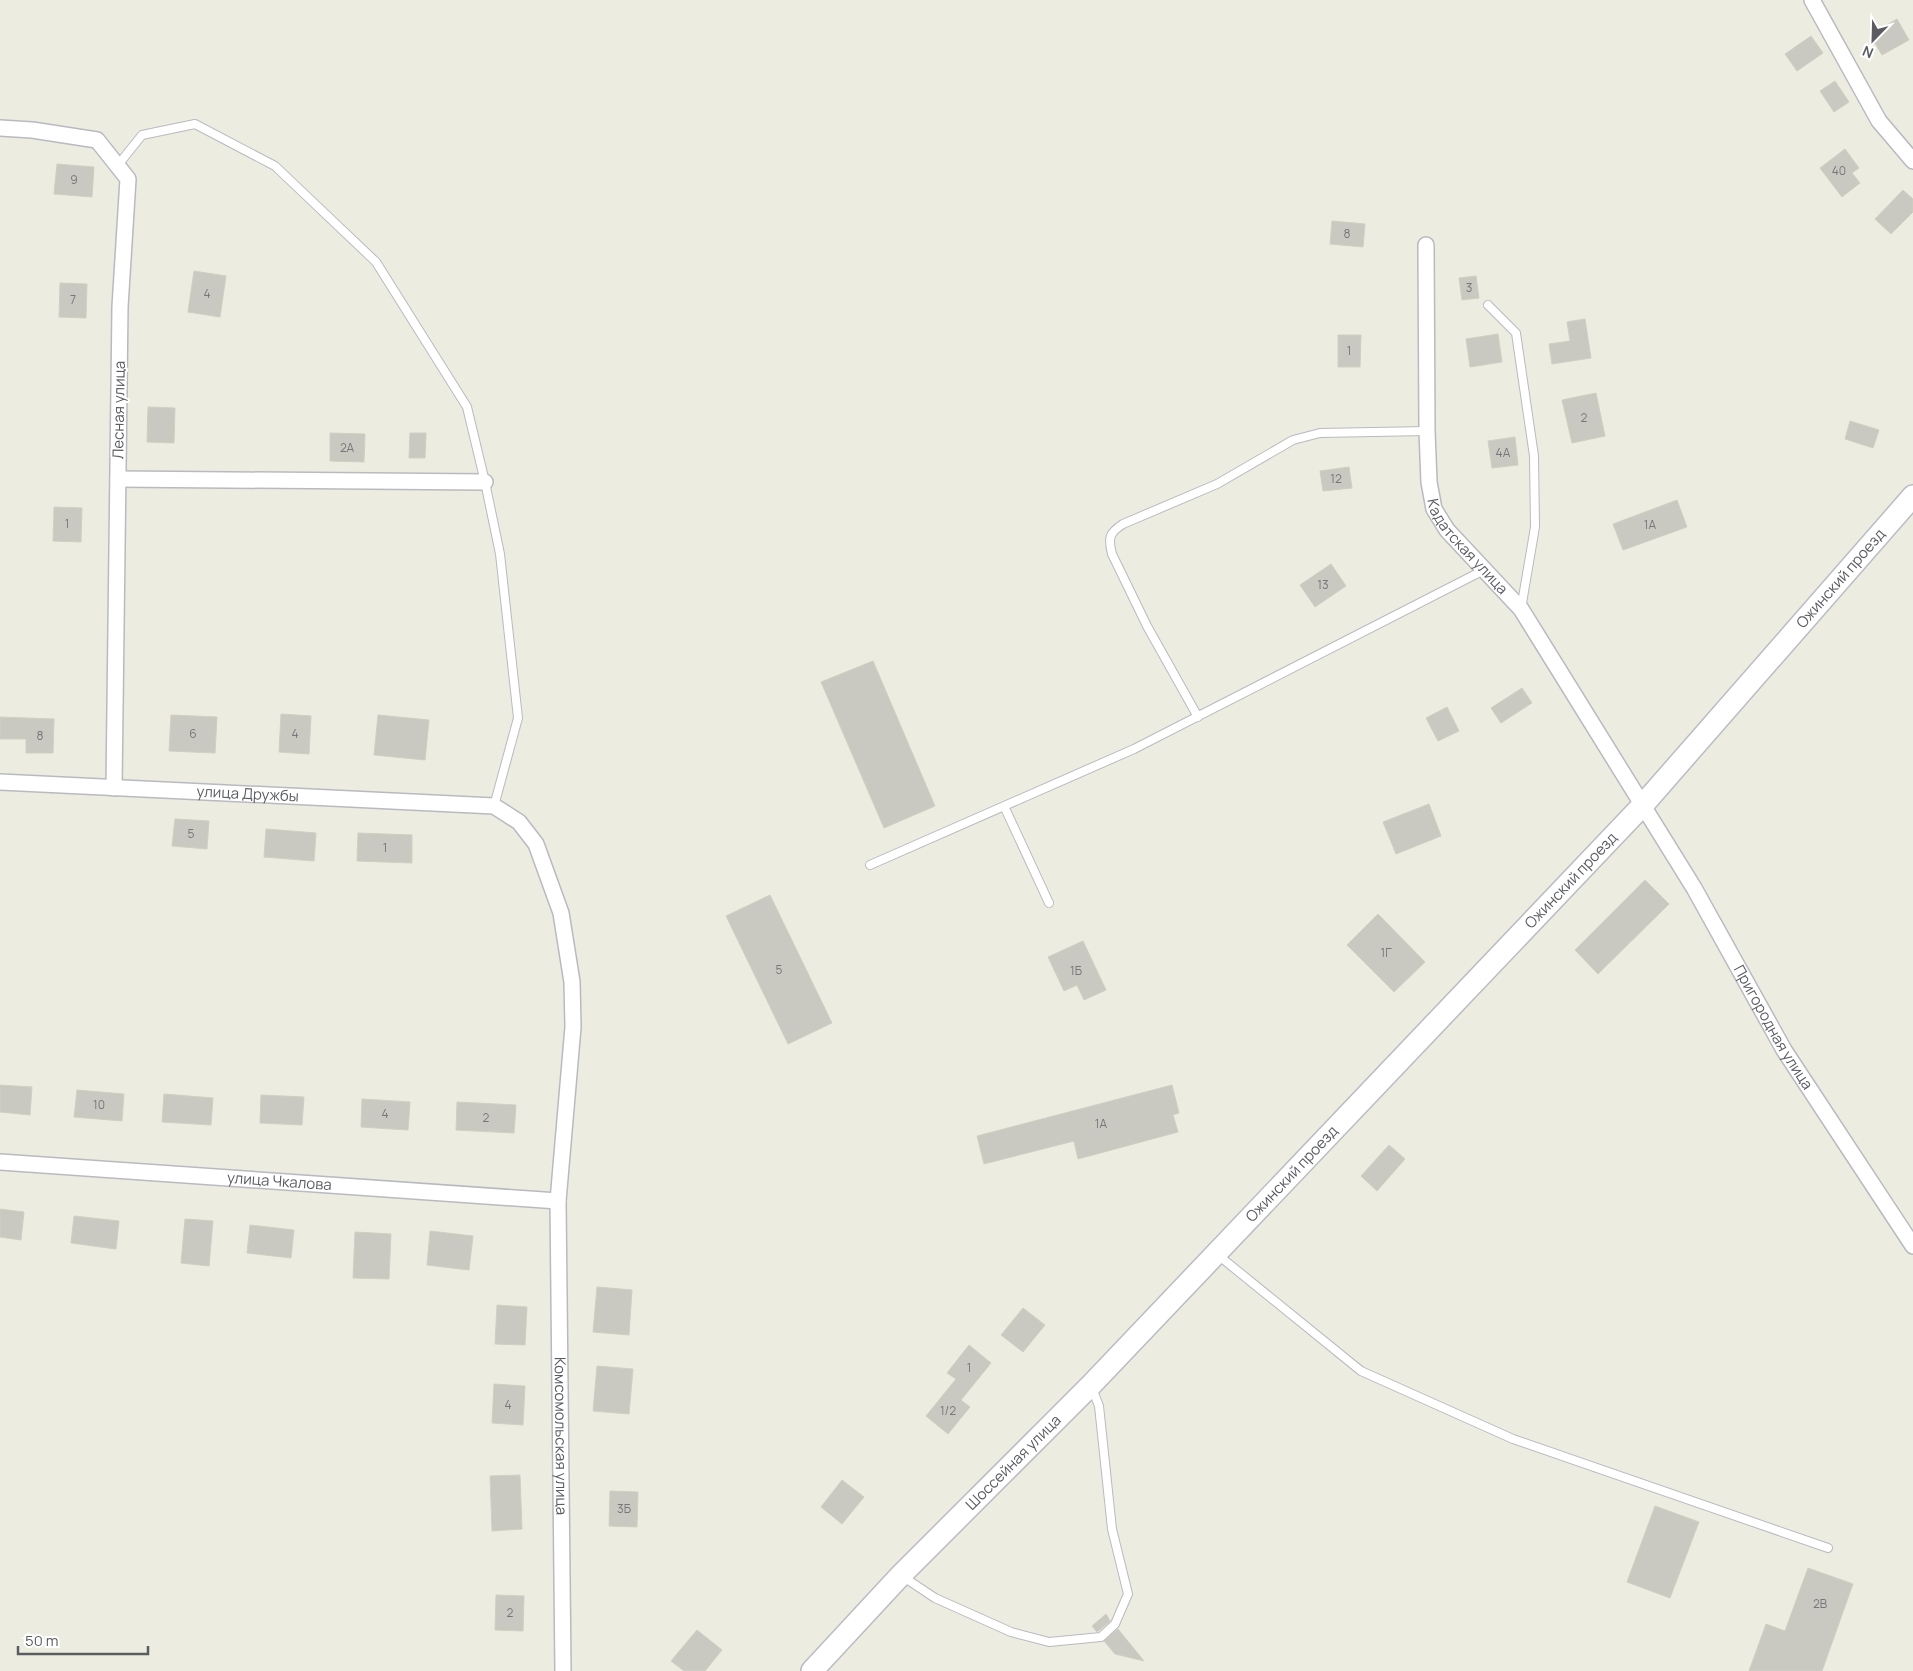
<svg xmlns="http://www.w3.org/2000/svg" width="1913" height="1671" font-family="Manrope,sans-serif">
<rect width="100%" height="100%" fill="#edece1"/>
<path fill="#cac9c1" stroke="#d1cfc0" d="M1897,19L1909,40L1882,55L1870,35Z
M1811,36L1823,53L1797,71L1785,54Z
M1835,81L1849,102L1834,112L1820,91Z
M1845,149L1859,168L1852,173L1860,183L1842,197L1820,168Z
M57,164L94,167L92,197L54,194Z
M1903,190L1913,199V212L1891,234L1875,219Z
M1332,221L1365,224L1363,247L1330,244Z
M194,271L226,276L220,317L188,312Z
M1476,276L1479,298L1462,300L1459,278Z
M60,283L87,284L86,318L59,317Z
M1585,319L1591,358L1552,364L1549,344L1570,341L1567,322Z
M1498,334L1502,362L1470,367L1466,339Z
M1338,335H1361L1360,367H1338Z
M1596,393L1605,436L1572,443L1562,400Z
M148,407L175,408L174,443L147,442Z
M1850,421L1879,430L1873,448L1845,439Z
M330,433L365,434L364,462L330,461Z
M410,433H426L425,458H409Z
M1515,437L1518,465L1492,468L1488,441Z
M1349,467L1352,488L1323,491L1320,471Z
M1677,500L1687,527L1623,550L1613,524Z
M54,507L82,508L81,542L53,541Z
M1331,564L1346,586L1315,607L1300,585Z
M873,661L935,806L884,828L821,682Z
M1522,688L1532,703L1501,723L1491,708Z
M1447,707L1459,731L1438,741L1426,718Z
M281,714L311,716L309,754L279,752Z
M171,715L217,717L215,753L169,751Z
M378,715L429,720L425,760L374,755Z
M0,717L54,719L53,753H26V739H0Z
M1429,804L1441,836L1396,854L1383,822Z
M175,819L209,821L207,849L172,846Z
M266,829L316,833L314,861L264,857Z
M358,833L412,835V863L357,861Z
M1645,880L1669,904L1598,974L1575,950Z
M770,895L832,1023L788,1044L726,916Z
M1378,914L1425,962L1394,992L1347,945Z
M1083,941L1106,990L1084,1000L1077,985L1064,991L1048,957Z
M0,1085L32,1087L30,1115L0,1112Z
M1172,1085L1179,1113L1173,1115L1178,1132L1078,1159L1074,1141L984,1164L977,1136Z
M77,1090L124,1094L122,1121L74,1117Z
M164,1094L213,1098L211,1125L162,1122Z
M261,1095L304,1097L302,1125L260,1123Z
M362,1099L410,1102L408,1130L361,1127Z
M457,1102L516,1105L514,1133L456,1130Z
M1389,1145L1405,1159L1377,1191L1361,1176Z
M0,1209L24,1212L21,1240L0,1237Z
M74,1216L119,1221L116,1249L71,1243Z
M185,1219L213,1221L209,1266L181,1263Z
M250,1225L294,1230L291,1258L247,1253Z
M430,1231L473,1236L469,1270L427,1265Z
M355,1232L391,1234L389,1279L353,1278Z
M597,1287L632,1290L629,1335L593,1332Z
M497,1305L527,1307L525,1345L495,1344Z
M1023,1308L1045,1325L1023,1352L1001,1335Z
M969,1345L991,1363L961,1400L970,1407L948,1434L926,1416L956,1379L947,1373Z
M597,1366L633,1369L629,1414L593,1411Z
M494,1384L525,1386L523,1425L492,1423Z
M520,1475L522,1529L492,1531L490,1476Z
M842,1480L864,1497L842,1524L821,1507Z
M610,1491L638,1492L637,1527L609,1526Z
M1655,1506L1699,1522L1670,1598L1627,1582Z
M1808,1568L1853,1584L1822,1671H1749L1766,1624L1785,1631Z
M496,1595L524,1596L523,1631L495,1630Z
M1106,1614L1110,1621L1097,1632L1092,1626Z
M1118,1629L1144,1661L1115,1654L1104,1641Z
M697,1630L722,1650L705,1671H684L671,1661Z"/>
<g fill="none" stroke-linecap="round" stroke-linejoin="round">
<g stroke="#b9bac0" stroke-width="10">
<path id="service" d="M118,165L142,135L195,124L275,166L376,262L467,407L485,482L500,554L518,718L494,806
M1488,305L1516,333L1534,456L1535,527L1521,609
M1198,717L1147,626L1112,554C1108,538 1109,533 1123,524L1217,484L1293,440L1320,433L1427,431
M1004,806L1049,903
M870,865L1134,749L1484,570
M1218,1255L1361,1371L1513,1439L1828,1548
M902,1576L935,1598L1011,1632L1049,1642L1101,1637L1115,1624L1128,1594L1112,1529L1099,1406L1092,1388"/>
</g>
<g stroke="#b9bac0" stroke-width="18">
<g id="minor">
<path d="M1812,0L1879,121L1913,161"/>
<path d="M0,128L32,130L97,140L128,179L120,307L114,788"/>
<path id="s1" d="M1426,245L1427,431L1429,482L1434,509L1447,530L1521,609L1694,888L1784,1050L1913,1246"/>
<path d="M118,479L485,482"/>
<path id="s2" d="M0,782L494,806L519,822L536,844L561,913L572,982L573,1027L558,1201L563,1671"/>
<path id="s3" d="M0,1162L558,1201"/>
</g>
</g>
<g stroke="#babcc3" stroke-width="24">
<g id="secondary">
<path id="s4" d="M812,1671L901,1575L1091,1385L1642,806L1913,496"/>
</g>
</g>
<use href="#service" stroke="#fff" stroke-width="8"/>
<use href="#minor" stroke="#fff" stroke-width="15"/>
<use href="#secondary" stroke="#fff" stroke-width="21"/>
</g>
<g text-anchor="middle" stroke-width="4" stroke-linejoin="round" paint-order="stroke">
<g font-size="12" fill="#76777a">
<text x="1839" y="175">40</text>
<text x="74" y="184">9</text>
<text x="1347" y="238">8</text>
<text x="1469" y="292">3</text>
<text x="207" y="298">4</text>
<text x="73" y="304">7</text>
<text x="1349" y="355">1</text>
<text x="1584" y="422">2</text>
<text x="347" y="452">2А</text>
<text x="1503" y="457">4А</text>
<text x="1336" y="483">12</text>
<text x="67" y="528">1</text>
<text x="1650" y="529">1А</text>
<text x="1323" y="589">13</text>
<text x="193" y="738">6</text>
<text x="295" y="738">4</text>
<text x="40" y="740">8</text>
<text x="191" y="838">5</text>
<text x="385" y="852">1</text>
<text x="1386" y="957">1Г</text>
<text x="779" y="974">5</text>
<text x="1076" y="975">1Б</text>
<text x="99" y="1109">10</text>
<text x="385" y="1118">4</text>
<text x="486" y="1122">2</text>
<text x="1101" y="1128">1А</text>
<text x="969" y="1372">1</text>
<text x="508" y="1409">4</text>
<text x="948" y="1415">1/2</text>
<text x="624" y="1513">3Б</text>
<text x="1820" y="1608">2В</text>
<text x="510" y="1617">2</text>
</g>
<g font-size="15" fill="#5a5c62" stroke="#fff">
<text transform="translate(119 410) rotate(-89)" y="5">Лесная улица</text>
<text dy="5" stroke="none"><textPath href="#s1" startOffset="314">Кадатская улица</textPath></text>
<text dy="5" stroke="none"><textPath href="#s4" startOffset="1501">Ожинский проезд</textPath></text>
<text dy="5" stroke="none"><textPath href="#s2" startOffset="248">улица Дружбы</textPath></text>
<text dy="5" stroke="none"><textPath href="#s4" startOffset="1096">Ожинский проезд</textPath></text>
<text dy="5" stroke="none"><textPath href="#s1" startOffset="886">Пригородная улица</textPath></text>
<text dy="5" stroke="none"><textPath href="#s4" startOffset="691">Ожинский проезд</textPath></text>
<text dy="5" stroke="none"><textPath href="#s3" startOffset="280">улица Чкалова</textPath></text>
<text dy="5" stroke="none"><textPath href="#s2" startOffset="1150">Комсомольская улица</textPath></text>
<text dy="5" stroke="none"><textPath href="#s4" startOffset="290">Шоссейная улица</textPath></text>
</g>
</g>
<g transform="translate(1873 40) rotate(203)" stroke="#ffffff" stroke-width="4" paint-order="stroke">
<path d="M0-4L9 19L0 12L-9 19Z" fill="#5a5c62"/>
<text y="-8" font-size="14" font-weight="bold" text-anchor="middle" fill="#5a5c62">N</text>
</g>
<path d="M18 1646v8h130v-8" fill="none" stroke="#5a5c62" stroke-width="2.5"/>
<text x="25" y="1646" font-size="15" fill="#5a5c62" stroke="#ffffff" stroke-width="4" paint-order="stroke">50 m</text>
</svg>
